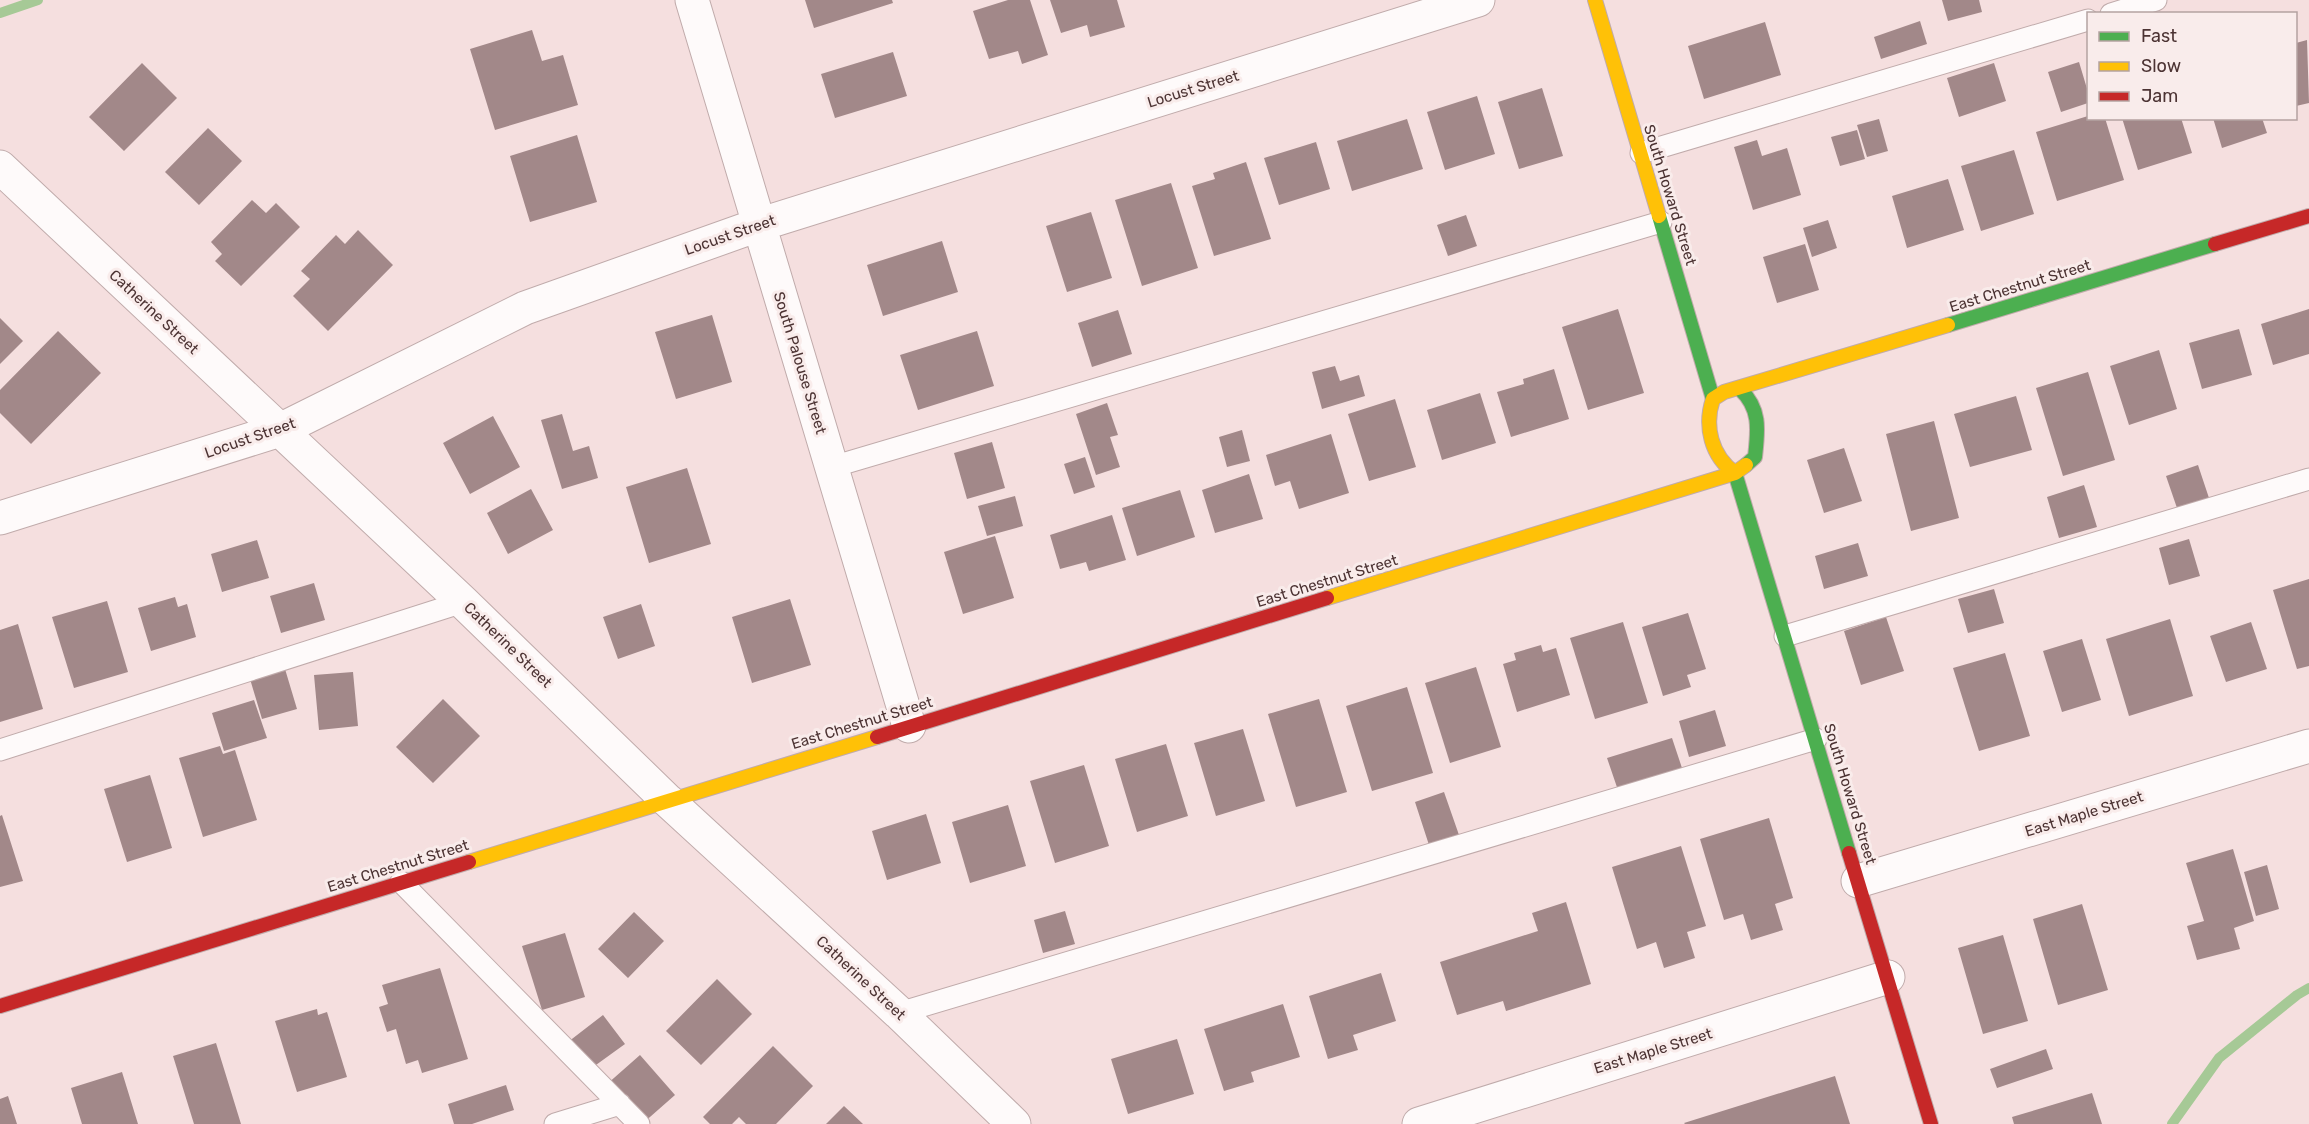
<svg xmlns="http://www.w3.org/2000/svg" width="2309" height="1124" font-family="Rubik,sans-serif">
<rect width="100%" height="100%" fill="#f5dfdf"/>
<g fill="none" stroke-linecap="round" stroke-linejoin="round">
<path stroke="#a6c996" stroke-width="10" d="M0,13L38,0
M2172,1124L2219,1058L2297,995L2309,988"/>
</g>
<path fill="#a28889" d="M805,0H892L893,3L814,28Z
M1008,0H1030L1048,55L1022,64L1018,51L989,59L973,11Z
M1050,0H1117L1125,27L1090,37L1087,25L1061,33Z
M1942,0H1979L1982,12L1948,21Z
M1920,21L1927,44L1881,59L1874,37Z
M1765,22L1781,75L1704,99L1688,46Z
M532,30L542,61L563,55L578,105L495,130L470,49Z
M2307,40L2309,103L2296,106V43Z
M893,52L907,96L835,118L821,74Z
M2079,62L2088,92V103L2061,112L2048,72Z
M142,63L177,98L124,151L89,117Z
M1994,63L2006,101L1959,117L1947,78Z
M1542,88L1563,156L1519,169L1498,102Z
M1477,96L1495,154L1445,170L1427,112Z
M2088,116V118H2105L2124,180L2057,201L2036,132Z
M2122,118H2181L2192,153L2138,170Z
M2213,118H2262L2267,133L2222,148Z
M1407,119L1423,169L1352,191L1337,141Z
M1879,119L1888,151L1867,157L1857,125Z
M208,128L242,161L199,205L165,172Z
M1857,130L1865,159L1840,166L1831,137Z
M577,135L597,202L530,222L510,156Z
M1757,140L1762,156L1787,148L1801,195L1753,210L1734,147Z
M1316,142L1330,189L1279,205L1264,158Z
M2014,150L2034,214L1981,231L1961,166Z
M1246,162L1271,239L1214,256L1192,186L1215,179L1213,173Z
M1948,179L1964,230L1907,248L1892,196Z
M1171,183L1198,268L1142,286L1115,200Z
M252,200L266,213L276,203L300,227L241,286L215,261L222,254L211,242Z
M1091,212L1112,278L1067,292L1046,226Z
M1466,215L1477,246L1448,256L1437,225Z
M1828,220L1837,248L1812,257L1803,228Z
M358,230L393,265L328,331L293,296L310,279L301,271L336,235L345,244Z
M942,241L958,292L883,316L867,265Z
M1805,244L1819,290L1777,303L1763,257Z
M1618,309L1644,393L1588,410L1562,327Z
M2309,309V354L2273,365L2261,324Z
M1118,310L1132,354L1092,367L1078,323Z
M712,315L732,382L676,399L655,332Z
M0,318L23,341L0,364Z
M2239,329L2252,375L2202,389L2189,343Z
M58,331L101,373L31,444L0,413V390Z
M977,331L994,386L918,410L900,355Z
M2159,350L2177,409L2129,425L2110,366Z
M1335,366L1340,381L1359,375L1365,396L1322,409L1312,372Z
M1554,369L1569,419L1511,437L1497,392L1524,384L1523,379Z
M2088,372L2115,460L2063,476L2036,388Z
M1480,393L1496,443L1442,460L1427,410Z
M2016,396L2032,450L1970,467L1954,414Z
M1395,399L1416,467L1369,481L1348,414Z
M1107,403L1118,435L1110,437L1120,467L1096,475L1076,414Z
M562,414L573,451L589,446L598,478L562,489L541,420Z
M493,416L520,467L470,494L443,443Z
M1934,421L1959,518L1911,531L1886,434Z
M1242,430L1250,461L1227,467L1219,437Z
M1331,434L1349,493L1299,509L1290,481L1275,486L1266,455Z
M992,442L1005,488L967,499L954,453Z
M1844,448L1862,501L1824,513L1807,460Z
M1085,457L1095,487L1074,494L1064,464Z
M2198,465L2209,498L2177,508L2166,476Z
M687,468L711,544L649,563L626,487Z
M1249,474L1263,519L1215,533L1202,490Z
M2084,485L2097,527L2059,538L2047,497Z
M531,489L553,530L508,554L487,513Z
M1180,490L1195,537L1137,556L1122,508Z
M1015,496L1023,526L987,536L978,506Z
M1112,515L1126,560L1089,571L1086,562L1060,569L1050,535Z
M995,536L1014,598L963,614L944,552Z
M2189,539L2200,576L2169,585L2159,548Z
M257,540L269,578L222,592L211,554Z
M1858,543L1868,576L1824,589L1815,556Z
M2309,579V666L2297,669L2273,590Z
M314,583L325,620L281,633L270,596Z
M1994,589L2004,623L1968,633L1958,599Z
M175,597L178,607L187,604L196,637L151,651L138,608Z
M790,599L811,665L752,683L732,617Z
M107,601L128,672L74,688L52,617Z
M641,604L655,646L618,659L603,617Z
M1688,613L1706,669L1687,675L1691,687L1663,696L1642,627Z
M1886,617L1904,671L1861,685L1844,631Z
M2170,619L2193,696L2129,716L2106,639Z
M1623,622L1648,703L1595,719L1570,638Z
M2251,622L2267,669L2226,682L2210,636Z
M18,624L43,709L0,722V630Z
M2082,639L2101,700L2062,712L2043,651Z
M1541,645L1543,652L1556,648L1570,695L1517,712L1503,664L1516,660L1514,653Z
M2005,653L2030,736L1979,751L1953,668Z
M1476,667L1501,747L1450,763L1425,683Z
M285,669L297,709L262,719L250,679Z
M353,672L358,726L319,730L314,675Z
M1407,687L1433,773L1372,791L1346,706Z
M443,699L480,736L433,783L396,747Z
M1319,699L1347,792L1296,807L1268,714Z
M254,700L267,738L224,751L212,713Z
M1715,710L1726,746L1689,757L1679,721Z
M1243,729L1265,801L1216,816L1194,743Z
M1672,738L1684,774L1620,796L1607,758Z
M1166,744L1188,816L1137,832L1115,759Z
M220,746L223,754L235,750L257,820L203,837L179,758Z
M1084,765L1109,846L1055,863L1030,781Z
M150,775L172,848L127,862L104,789Z
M1444,792L1459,835L1429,845L1415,802Z
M1008,805L1026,866L970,883L952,822Z
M926,814L941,863L887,880L872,831Z
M2,815L23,881L0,887V816Z
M1769,818L1793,898L1775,904L1783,930L1751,940L1743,914L1724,920L1700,839Z
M1681,846L1706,926L1687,932L1695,958L1664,968L1656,942L1637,949L1612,867Z
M2233,849L2254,921L2234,928L2240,949L2197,960L2187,926L2204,921L2186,863Z
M2267,865L2279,909L2256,916L2244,872Z
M1566,902L1591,984L1506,1011L1503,1001L1457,1015L1440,962L1538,931L1532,913Z
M2082,904L2108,990L2058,1005L2033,919Z
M1065,911L1075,944L1043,953L1034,920Z
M634,912L664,941L628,978L598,949Z
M565,933L585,997L542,1010L522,946Z
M2003,935L2028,1021L1983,1034L1958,948Z
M440,968L468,1059L422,1073L418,1060L406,1064L396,1029L387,1032L379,1007L388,1004L382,985Z
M1381,973L1396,1021L1353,1035L1358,1050L1328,1059L1309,996Z
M717,979L752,1014L701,1065L666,1031Z
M1283,1004L1300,1057L1251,1072L1254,1082L1224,1091L1204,1029Z
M317,1009L318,1015L327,1012L347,1077L297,1092L275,1021Z
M603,1015L625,1044L589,1070L568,1042Z
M1177,1039L1194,1094L1128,1114L1111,1059Z
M216,1043L241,1124H194L173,1056Z
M773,1046L813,1086L776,1124H746L739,1117L732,1124H710L703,1117Z
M2046,1049L2053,1069L1997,1088L1990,1069Z
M640,1055L675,1095L642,1124L606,1085Z
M122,1072L138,1124H82L71,1088Z
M1835,1076L1850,1124H1685L1684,1123Z
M506,1085L514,1110L472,1124H454L448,1104Z
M2092,1093L2102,1124H2014L2012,1117Z
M8,1096L17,1124H0V1099Z
M844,1106L863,1124H826Z"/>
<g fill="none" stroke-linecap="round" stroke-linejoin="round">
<g stroke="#c0abab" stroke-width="23">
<path id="lane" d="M2111,14L2156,0
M1641,153L2088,20
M832,467L1661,222
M1785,636L2309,479
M0,750L463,602
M401,882L639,1124
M899,1013L1816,739
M555,1124L620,1104"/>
</g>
<g stroke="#c0abab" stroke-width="35">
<path id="street" d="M692,0L909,726
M0,167L463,602L667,800L899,1013L1014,1124
M0,518L280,430L525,308L758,225L1478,0
M1858,881L2309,746
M1419,1124L1888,977"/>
</g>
<g stroke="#c0abab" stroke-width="16">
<path id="fast" d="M1659,216L1713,399
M1948,325L2215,244
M1740,389C1761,409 1758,430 1755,457L1746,465
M1735,473L1849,853"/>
</g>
<g stroke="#c0abab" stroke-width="16">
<path id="slow" d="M1595,0L1659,216
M1735,473C1711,456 1704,426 1713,399L1724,392L1948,325
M1327,598L1735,473L1746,465
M469,862L877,737"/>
</g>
<g stroke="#c0abab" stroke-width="16">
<path id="jam" d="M2215,244L2309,216
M877,737L1327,598
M1849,853L1931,1124
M0,1006L469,862"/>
</g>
<use href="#lane" stroke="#fefafa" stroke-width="21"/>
<use href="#street" stroke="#fefafa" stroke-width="33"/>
<use href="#fast" stroke="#4caf50" stroke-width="14"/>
<use href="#slow" stroke="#ffc107" stroke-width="14"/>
<use href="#jam" stroke="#c62828" stroke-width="14"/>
</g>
<g text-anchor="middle" stroke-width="6" stroke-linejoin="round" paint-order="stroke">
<g font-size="15" fill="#4c3333" stroke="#f9eceb">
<text transform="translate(1193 89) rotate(-17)" y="5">Locust Street</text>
<text transform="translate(1670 195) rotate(73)" y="5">South Howard Street</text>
<text transform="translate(730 235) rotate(-19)" y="5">Locust Street</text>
<text transform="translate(2020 286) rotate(-17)" y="5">East Chestnut Street</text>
<text transform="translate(154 312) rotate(43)" y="5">Catherine Street</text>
<text transform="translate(800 363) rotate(73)" y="5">South Palouse Street</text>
<text transform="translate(250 438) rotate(-19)" y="5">Locust Street</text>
<text transform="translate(1327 581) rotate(-17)" y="5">East Chestnut Street</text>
<text transform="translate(508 645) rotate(44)" y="5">Catherine Street</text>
<text transform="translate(862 723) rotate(-17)" y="5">East Chestnut Street</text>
<text transform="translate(1850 794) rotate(73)" y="5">South Howard Street</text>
<text transform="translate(2084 814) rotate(-17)" y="5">East Maple Street</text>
<text transform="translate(398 866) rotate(-17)" y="5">East Chestnut Street</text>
<text transform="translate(861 978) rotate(43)" y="5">Catherine Street</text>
<text transform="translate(1653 1051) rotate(-17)" y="5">East Maple Street</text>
</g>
</g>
<rect x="2087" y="12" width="210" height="108" fill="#f9eceb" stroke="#b4a2a1" stroke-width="1.5"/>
<rect x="2099" y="32" width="30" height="9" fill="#4caf50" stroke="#b4a2a1" stroke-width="1.5"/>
<text x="2141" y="42" font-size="18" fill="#4c3333">Fast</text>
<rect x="2099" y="62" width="30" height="9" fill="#ffc107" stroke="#b4a2a1" stroke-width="1.5"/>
<text x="2141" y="72" font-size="18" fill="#4c3333">Slow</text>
<rect x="2099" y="92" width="30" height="9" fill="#c62828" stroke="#b4a2a1" stroke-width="1.5"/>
<text x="2141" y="102" font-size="18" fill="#4c3333">Jam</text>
</svg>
